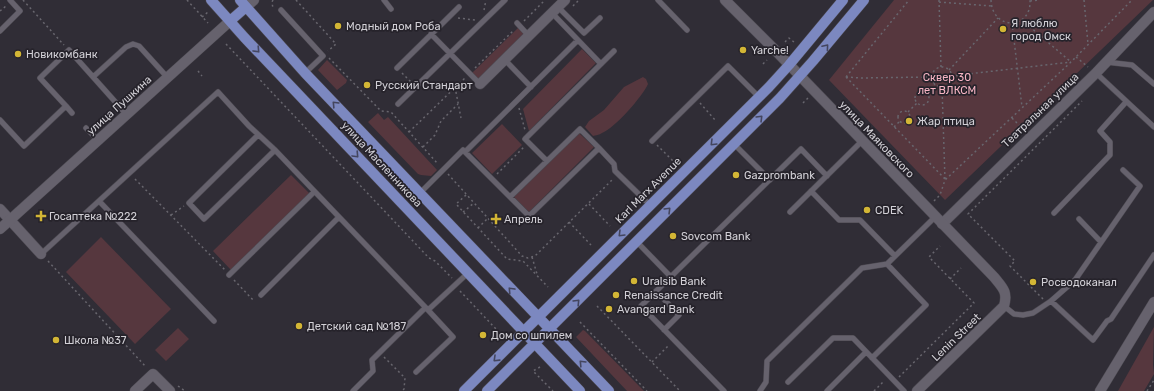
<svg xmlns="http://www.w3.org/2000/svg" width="1154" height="391" font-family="Rubik,sans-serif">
<rect width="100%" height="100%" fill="#302d36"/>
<path fill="#56373e" d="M894,0H1153L945,200L829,80Z
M519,27L527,36L480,82L472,73Z
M582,49L596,63L529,131L523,109Z
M327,60L347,80L346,83L337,90L318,70Z
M643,77L646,79L648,84C642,97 615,128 602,133C599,135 596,135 593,136L585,127L589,121L604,110L624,87Z
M378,113L384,120L388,117L437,170L431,176L421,175L418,174L368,122Z
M502,124L522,145L492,174L472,153Z
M579,133L594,147L529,212L514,197Z
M291,175L310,194L231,270L213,251Z
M101,237L171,309L135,344L66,272Z
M1154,327L1153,365L1154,374L1144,391H1118Z
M178,328L189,339L166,361L155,350Z
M583,330L585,331L644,391H627L576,337Z"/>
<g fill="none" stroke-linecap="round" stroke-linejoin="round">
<g stroke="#4c4951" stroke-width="6">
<path id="service" d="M384,0L391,9
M658,0L687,30
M558,7L584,33L600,18
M281,10L323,56L305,73
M552,13L601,64
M517,23L529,36
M0,31L20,11L10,0
M431,34L480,84
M505,60L531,87
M1106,62L1132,65L1154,84
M397,68L459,7
M1096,73L1154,127
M93,77L126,47L133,44L139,46L168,78
M398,104L505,0
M66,106L72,113
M0,120L24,146L66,106L40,78L69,50L127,115
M86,128L98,140
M258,135L189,203L204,219L275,150
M652,141L728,66L759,97
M734,144L770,180
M465,152L578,40
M547,161L525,139L614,51
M811,191L839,220H860L895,256
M420,193L463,150L529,216L599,148L614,164L615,171L650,205
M510,197L580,129L599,148
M99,201L214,321
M790,212L862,141
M1054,213L1110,155V142L1100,131L1126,102
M1079,219L1101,242
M636,241L671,277
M41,254L218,92L249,126L275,150L428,310L468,273
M229,275L314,192
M656,291L679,315L664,330
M261,295L339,217
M1051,301L1093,340L1107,321L1111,319L1154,255
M1004,306L1014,314L1023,315L1033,313L1051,301L1075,280L1140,186L1123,170
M872,358L926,305L887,264
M416,372L453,337L428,310
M788,382L833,338H853L904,391
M353,391L373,371L372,360L425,308
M724,391L641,306L801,149L827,176
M760,391L766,382L767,361L862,268L887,264L935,217
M827,391L866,352"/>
</g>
<g stroke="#4c4951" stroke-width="11">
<path id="minor" d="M480,84L565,0
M0,209L41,254
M942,224L1096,73L1154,12
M135,391L153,374L170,391"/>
</g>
<g stroke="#4c4951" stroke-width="11">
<path id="tertiary" d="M246,7L254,0
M0,229L230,21"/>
</g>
<g stroke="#4c4951" stroke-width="11">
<path id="secondary" d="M725,0L776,51L994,277C1003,288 1008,292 1004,306L917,391
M1100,391L1154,302"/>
</g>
<g stroke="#4c4951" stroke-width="11">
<path id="primary" d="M211,0L244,37L580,391
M240,0L305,73L609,391
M230,21L246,7
M464,391L769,87L789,65L843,0
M487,391L780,98L813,61L864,0"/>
</g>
<path stroke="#68666e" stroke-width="1.5" stroke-dasharray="2 3" stroke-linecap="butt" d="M23,0L64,45
M187,0L208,23
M273,0L272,2L273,9
M296,0L336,44L328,51
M939,0L941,67
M991,0C992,31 1032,30 1030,0
M1084,0L1088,44
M1030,1L1039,0
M939,2L991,6
M573,6L579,0
M484,10L486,0
M0,11L6,6
M202,17L208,12
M458,18L475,20
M1022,20L1071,62
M524,21L545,0
M1012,23L1022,107
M785,42L789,38L794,42
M226,44L429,258L435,261L452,278
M1076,57L1088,67
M329,58L381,111L391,112L438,164
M763,64L767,60
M932 77a10 10 0 1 1 20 0a10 10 0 1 1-20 0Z
M475,68L514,30
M949,70L998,18
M198,71L202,76
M402,73L411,82
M951,76L1071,62
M846,77L945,179
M846,77L909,0
M846,77L861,78L932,77
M455,87L461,118
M942,87L945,180
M915 98a7 7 0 1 1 14 0a7 7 0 1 1-14 0Z
M927,92L935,84
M700,103L716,121
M803,103L808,98
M519,108L525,130
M898 117a6 6 0 1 1 12 0a6 6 0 1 1-12 0Z
M908,112L917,103
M1012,118L1020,126
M894,127L900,121
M409,132L465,78
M657,145L674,162
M423,147L435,135L441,121L458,104
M448,174L522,256L528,258L535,256L614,178
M497,174L524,147
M135,179L225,270
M466,195L456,204L507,259L523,261L548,287
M934,201L940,195L945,180L1071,62L1132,0
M589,204L610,226
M463,212L474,203
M171,215L184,206
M569,222L591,245
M478,228L488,218
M532,257L537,274
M48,261L146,367
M950,279L961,268
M234,280L254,301
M460,291L496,329L501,337
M1043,299L1010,266L1015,261L968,214L1082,101
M597,306L680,391
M580,322L647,391
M384,357L405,378L404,389L402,391
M652,362L669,345
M540,367L533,371L553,391
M899,377L974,303L929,257L940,246
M178,386L185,391
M874,391L884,381
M1147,391L1154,380"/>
<use href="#service" stroke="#66626d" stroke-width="5"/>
<use href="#minor" stroke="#66626d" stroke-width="10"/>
<use href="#tertiary" stroke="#66626d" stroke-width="10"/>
<use href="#secondary" stroke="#66626d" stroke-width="10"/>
<use href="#primary" stroke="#7c88c0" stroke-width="10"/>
</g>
<defs><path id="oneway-chevron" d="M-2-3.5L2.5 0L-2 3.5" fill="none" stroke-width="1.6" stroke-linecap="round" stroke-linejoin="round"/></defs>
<g stroke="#44465f">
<use href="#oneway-chevron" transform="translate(826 47) rotate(-50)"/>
<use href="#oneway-chevron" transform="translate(257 50) rotate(47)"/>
<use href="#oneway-chevron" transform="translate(335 104) rotate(-134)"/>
<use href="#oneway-chevron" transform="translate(760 118) rotate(-45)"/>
<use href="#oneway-chevron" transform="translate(713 143) rotate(135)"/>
<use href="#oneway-chevron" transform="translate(356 155) rotate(47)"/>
<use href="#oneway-chevron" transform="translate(668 210) rotate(-45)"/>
<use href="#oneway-chevron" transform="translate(621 234) rotate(135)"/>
<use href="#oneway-chevron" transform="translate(511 290) rotate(-133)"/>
<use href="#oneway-chevron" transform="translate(577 302) rotate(-46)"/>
<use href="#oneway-chevron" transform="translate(496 359) rotate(136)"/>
<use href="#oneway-chevron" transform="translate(582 363) rotate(-134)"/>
</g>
<g fill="#d3b635" stroke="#26232b" stroke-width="1.5">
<circle cx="338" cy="26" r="4"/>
<circle cx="1003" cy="29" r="4"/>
<circle cx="743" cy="50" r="4"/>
<circle cx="18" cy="54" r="4"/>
<circle cx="367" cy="85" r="4"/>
<circle cx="909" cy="121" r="4"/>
<circle cx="736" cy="175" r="4"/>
<circle cx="867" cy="210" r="4"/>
<path d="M39 210h4v4h4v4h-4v4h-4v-4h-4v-4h4z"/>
<path d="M494 213h4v4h4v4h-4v4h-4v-4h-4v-4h4z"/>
<circle cx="673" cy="236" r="4"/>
<circle cx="634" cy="281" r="4"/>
<circle cx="1033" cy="282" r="4"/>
<circle cx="616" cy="295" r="4"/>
<circle cx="609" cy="309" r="4"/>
<circle cx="299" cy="326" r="4"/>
<circle cx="483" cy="335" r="4"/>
<circle cx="56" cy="340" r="4"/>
</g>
<g text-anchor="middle" stroke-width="3.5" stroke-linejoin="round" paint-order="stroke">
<g font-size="11" fill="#d2d0d6" stroke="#26232b" text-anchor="start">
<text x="1011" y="27">Я люблю<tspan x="1011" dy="13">город Омск</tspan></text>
<text x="346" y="30">Модный дом Роба</text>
<text x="751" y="54">Yarche!</text>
<text x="26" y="58">Новикомбанк</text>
<text x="375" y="89">Русский Стандарт</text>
<text x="917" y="125">Жар птица</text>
<text x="744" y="179">Gazprombank</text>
<text x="875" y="214">CDEK</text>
<text x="49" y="220">Госаптека №222</text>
<text x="504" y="223">Апрель</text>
<text x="681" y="240">Sovcom Bank</text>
<text x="642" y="285">Uralsib Bank</text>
<text x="1041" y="286">Росводоканал</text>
<text x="624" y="299">Renaissance Credit</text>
<text x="617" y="313">Avangard Bank</text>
<text x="307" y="330">Детский сад №187</text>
<text x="491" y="339">Дом со шпилем</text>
<text x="64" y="344">Школа №37</text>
</g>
<g font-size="11" fill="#f7b5c4" stroke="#26232b">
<text x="947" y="81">Сквер 30<tspan x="947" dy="13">лет ВЛКСМ</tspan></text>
</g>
<g font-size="11" fill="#d2d0d6" stroke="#26232b">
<text transform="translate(119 105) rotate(-42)" y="4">улица Пушкина</text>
<text transform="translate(1040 110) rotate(-44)" y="4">Театральная улица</text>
<text transform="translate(877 139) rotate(46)" y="4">улица Маяковского</text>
<text transform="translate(382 164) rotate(47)" y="4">улица Масленникова</text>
<text transform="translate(648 190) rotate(-45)" y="4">Karl Marx Avenue</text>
<text transform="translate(956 337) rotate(-44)" y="4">Lenin Street</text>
</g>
</g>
</svg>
